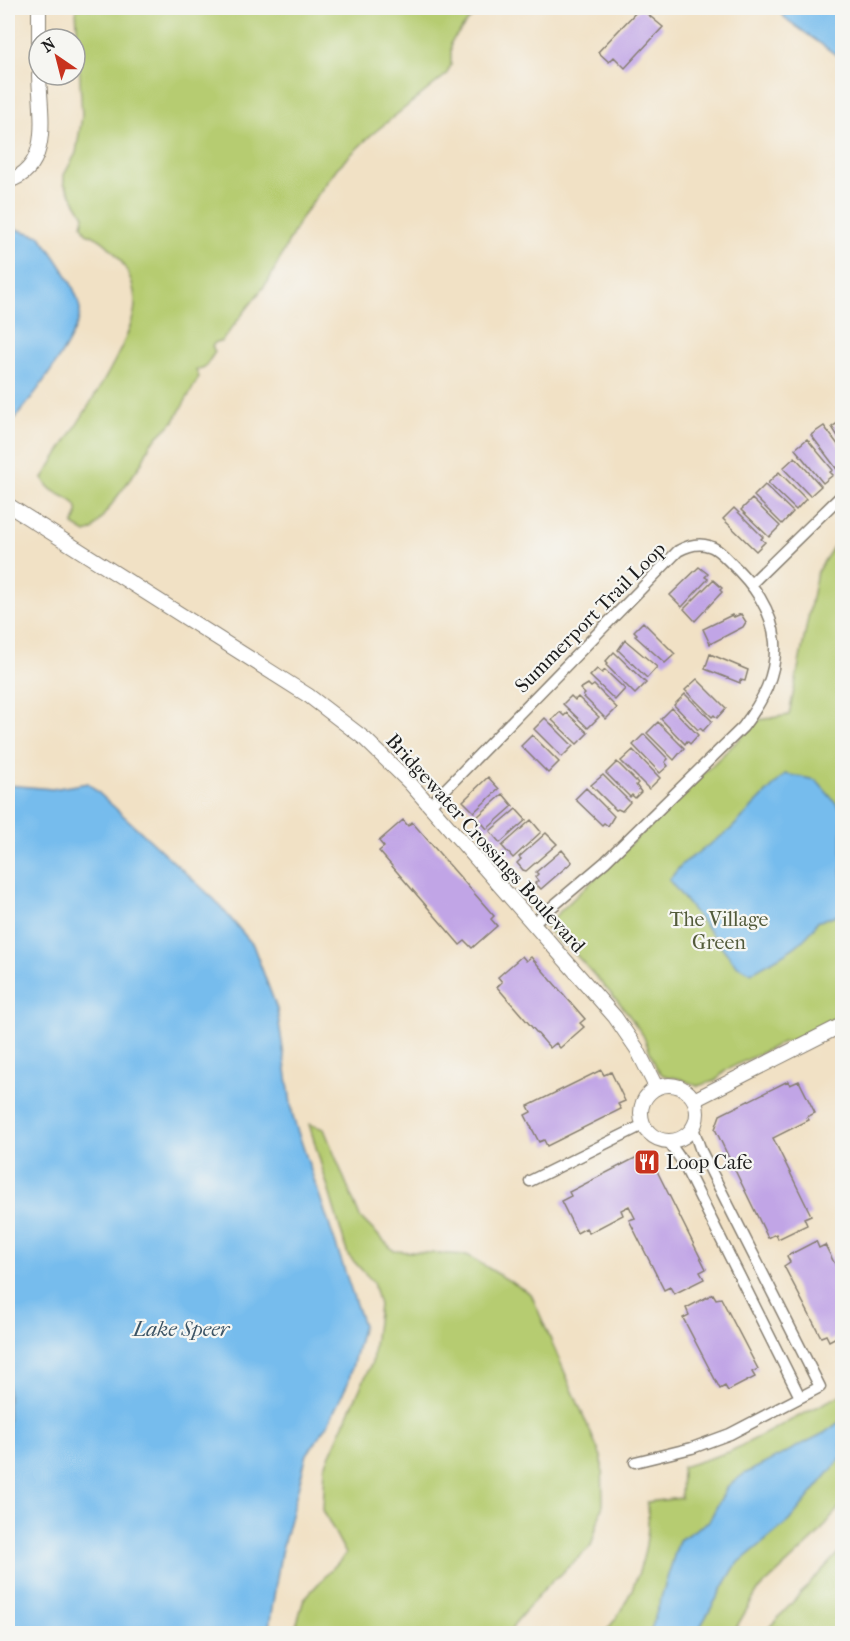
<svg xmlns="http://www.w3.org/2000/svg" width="850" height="1641" font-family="'IM FELL French Canon',serif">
<rect width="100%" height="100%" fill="#f6f6f2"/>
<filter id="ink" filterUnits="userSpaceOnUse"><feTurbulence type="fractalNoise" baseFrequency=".0167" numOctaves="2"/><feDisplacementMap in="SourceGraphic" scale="12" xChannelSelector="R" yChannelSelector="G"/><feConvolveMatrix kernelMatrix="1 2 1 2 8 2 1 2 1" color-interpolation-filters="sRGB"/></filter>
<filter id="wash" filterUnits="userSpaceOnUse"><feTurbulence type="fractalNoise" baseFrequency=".008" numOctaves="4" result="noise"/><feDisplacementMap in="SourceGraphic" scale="24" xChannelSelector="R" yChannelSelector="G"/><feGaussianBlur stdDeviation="1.35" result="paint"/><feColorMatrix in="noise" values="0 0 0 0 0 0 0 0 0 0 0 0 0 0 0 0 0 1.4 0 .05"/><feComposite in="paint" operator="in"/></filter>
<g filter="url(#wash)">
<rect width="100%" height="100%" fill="#f1e1c5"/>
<path fill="#b6cc71" stroke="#697446" stroke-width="1.5" d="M76,8H479L451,42V65L446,75L371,135L337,168L301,218L269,280L221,342H216L212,346L215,352L205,367L196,370L199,377L174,421L151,443L141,464L93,530L86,533L73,525C90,492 52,503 43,478C66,439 134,345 135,304C135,287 128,270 118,257C108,245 101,238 86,233L82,225L84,216L64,183V175L76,153L82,116Z
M842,533V1013L837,1020L796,1041L783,1042L726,1070L715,1081L697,1086L681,1079L663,1075L657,1069L643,1035L623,1007L567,945L560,943L545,926L759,720L789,715L817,572Z
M309,1124L324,1129L360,1217L394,1251L467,1255L531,1294L602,1459L603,1504L591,1546L544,1589L515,1623L510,1633H294L304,1599L346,1554L323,1510L325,1466L372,1362L379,1305L373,1282L348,1255Z
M842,1394V1504L816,1537L757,1592L733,1633L604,1634C634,1598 653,1548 647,1502L681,1498L682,1467L729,1452Z
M842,1549V1633H764Z"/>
<path fill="#76bced" stroke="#496c84" stroke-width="1.5" d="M776,8H842V59L786,19Z
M8,227L40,236C53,253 77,287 80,309C83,330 25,411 8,425Z
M785,774L816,780L842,810V913L817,922C806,946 772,960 751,973L736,965L669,880L682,864L730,830Z
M88,783L215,900L253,945L277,1009L293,1117L363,1325L348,1383L327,1426L307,1454L281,1553L268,1633H8V785L52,789Z
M842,1420V1457L789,1521L736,1565L699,1629L693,1633H650L679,1540L709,1521L727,1487L744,1474L824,1433Z"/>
<g id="blocks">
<path fill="#c1a5e6" d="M640,8L663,27L625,68L614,57L609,62L598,52Z
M842,420V443L832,427Z
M824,426L842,450V469L839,472L811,435Z
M807,439L833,470L830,472L833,475L823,483L795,449Z
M795,457L821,486L810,496L783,468Z
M779,472L806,499L796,510L768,483Z
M765,485L793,512L782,524L754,496Z
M752,499L780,526L769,537L741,510Z
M734,508L763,537L761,539L765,542L756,551L723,519Z
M699,567L708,574L705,577L708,579L682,607L670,595Z
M713,580L722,588L720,590L722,592L695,621L684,609Z
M741,614L746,622L743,627L710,644L703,629L732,615L734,617Z
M643,622L675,654L665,663L635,636L637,634L634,631Z
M625,640L657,667L647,678L618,650Z
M614,652L646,683L635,694L606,665L608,663L606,661Z
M710,654L748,670L745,681L740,680V683L705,669Z
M597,669L602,673L605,670L625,689L615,700L590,676Z
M697,679L726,708L717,718L714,715L712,717L685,690Z
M588,684L591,687L594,685L617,708L606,719L583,696L585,694L580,689Z
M685,694L712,721L703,731L700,728L698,730L674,705Z
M571,696L575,700L578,697L599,717L588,728L563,704Z
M672,708L698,735L690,744L687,741L685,744L661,719Z
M560,712L564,716L567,713L588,733L577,744L552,720Z
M545,718L573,746L562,757L534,729Z
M658,722L684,748L674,760L647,733Z
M644,734L668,759L665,762L668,766L660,773L633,745Z
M532,735L559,762L548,773L521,746Z
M633,750L660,778L649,789L621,761Z
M617,762L638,783L636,785L641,792L635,798L632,795L630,797L606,773Z
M603,775L630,802L622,811L618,809L616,810L591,785Z
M488,777L499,789L474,812L463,801Z
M586,788L614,816L608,826L604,823L602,825L575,799Z
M503,794L513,806L487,829L477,817Z
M516,809L526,820L500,843L490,831Z
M403,820L408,826L412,822L494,916L491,919L497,926L472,948L465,941L460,945L379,851L384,847L379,841Z
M531,820L541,832L513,858L502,846Z
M546,833L557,844L526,871L523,870L517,863L521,859L519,857Z
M562,850L572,862L541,889L535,883L538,881L535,877L538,874L536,872Z
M522,956L526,961L531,957L585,1019L580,1023L584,1027L560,1048L556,1043L550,1048L497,987L502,982L498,977Z
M601,1070L604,1075L611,1072L625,1101L618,1104L621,1109L547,1146L544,1140L539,1142L525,1115L531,1112L528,1106Z
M788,1081L790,1085L799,1081L815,1113L807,1117L809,1120L773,1138L811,1215L804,1218L807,1225L778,1239L776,1234L768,1238L715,1129L720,1115Z
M639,1156L652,1161L706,1269L700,1272L704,1279L674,1294L670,1287L664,1290L629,1220L635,1218L629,1206L621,1210L623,1215L589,1233L586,1228L577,1233L561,1201L571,1196L569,1192Z
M816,1241L819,1248L825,1245L842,1278V1334L829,1341L826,1335L821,1337L784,1266L790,1262L787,1256Z
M713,1294L716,1299L721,1298L758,1369L752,1372L755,1377L728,1391L725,1386L720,1389L683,1318L689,1315L686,1308Z"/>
</g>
</g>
<g filter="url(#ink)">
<use href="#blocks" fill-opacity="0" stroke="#867e70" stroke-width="1.5"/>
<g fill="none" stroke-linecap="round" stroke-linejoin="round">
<g stroke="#867e70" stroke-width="13">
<path id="minor" d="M752,583L842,495
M430,805L678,551C687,546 697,542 709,546C717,548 724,556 731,563C753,584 772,609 775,642C777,675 762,702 743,727L605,862L533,923
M668,1141L682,1161L800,1397
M530,1181L643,1125
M635,1462L692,1448L730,1434L820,1387L701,1151L693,1128"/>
</g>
<g stroke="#867e70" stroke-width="16">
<path id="tertiary" d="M39,8V47
M8,181C53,167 40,113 39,75
M8,505L309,696L365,739L409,782L615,1017L637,1049L656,1087
M641 1113a28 28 0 1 1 56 0a28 28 0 1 1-56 0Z
M694,1100L842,1025"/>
</g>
<use href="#minor" stroke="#fff" stroke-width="10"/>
<use href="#tertiary" stroke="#fff" stroke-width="14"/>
</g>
</g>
<defs>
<g id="restaurant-square" transform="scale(1.35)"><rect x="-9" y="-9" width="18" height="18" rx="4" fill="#c8321e" stroke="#f6f6f2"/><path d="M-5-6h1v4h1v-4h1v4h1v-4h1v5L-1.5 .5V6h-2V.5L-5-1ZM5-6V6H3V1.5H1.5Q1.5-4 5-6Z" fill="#fff"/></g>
</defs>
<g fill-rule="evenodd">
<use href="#restaurant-square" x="647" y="1162"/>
</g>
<g text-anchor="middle" stroke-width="4.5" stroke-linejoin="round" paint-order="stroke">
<g font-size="20" fill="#1c1c1c" stroke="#f6f6f2">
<text transform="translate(590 617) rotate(-45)" y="7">Summerport Trail Loop</text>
<text transform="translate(486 843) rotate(48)" y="7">Bridgewater Crossings Boulevard</text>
</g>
<g font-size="20" fill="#525a3a" stroke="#f6f6f2">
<text x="719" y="926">The Village<tspan x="719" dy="23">Green</tspan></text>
</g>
<g font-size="20" fill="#1c1c1c" stroke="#f6f6f2" text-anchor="start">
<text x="666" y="1169">Loop Cafe</text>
</g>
<g font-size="21" font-style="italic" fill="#3c5465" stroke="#f6f6f2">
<text x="181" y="1336">Lake Speer</text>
</g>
</g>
<rect width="850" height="1641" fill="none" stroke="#f6f6f2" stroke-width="30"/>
<g transform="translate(57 57) rotate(325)"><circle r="28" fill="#f6f6f2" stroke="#9f9f9c" stroke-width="1.5"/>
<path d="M0-4.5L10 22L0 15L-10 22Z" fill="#c8321e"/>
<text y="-9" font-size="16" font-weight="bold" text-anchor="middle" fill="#1c1c1c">N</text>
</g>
</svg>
